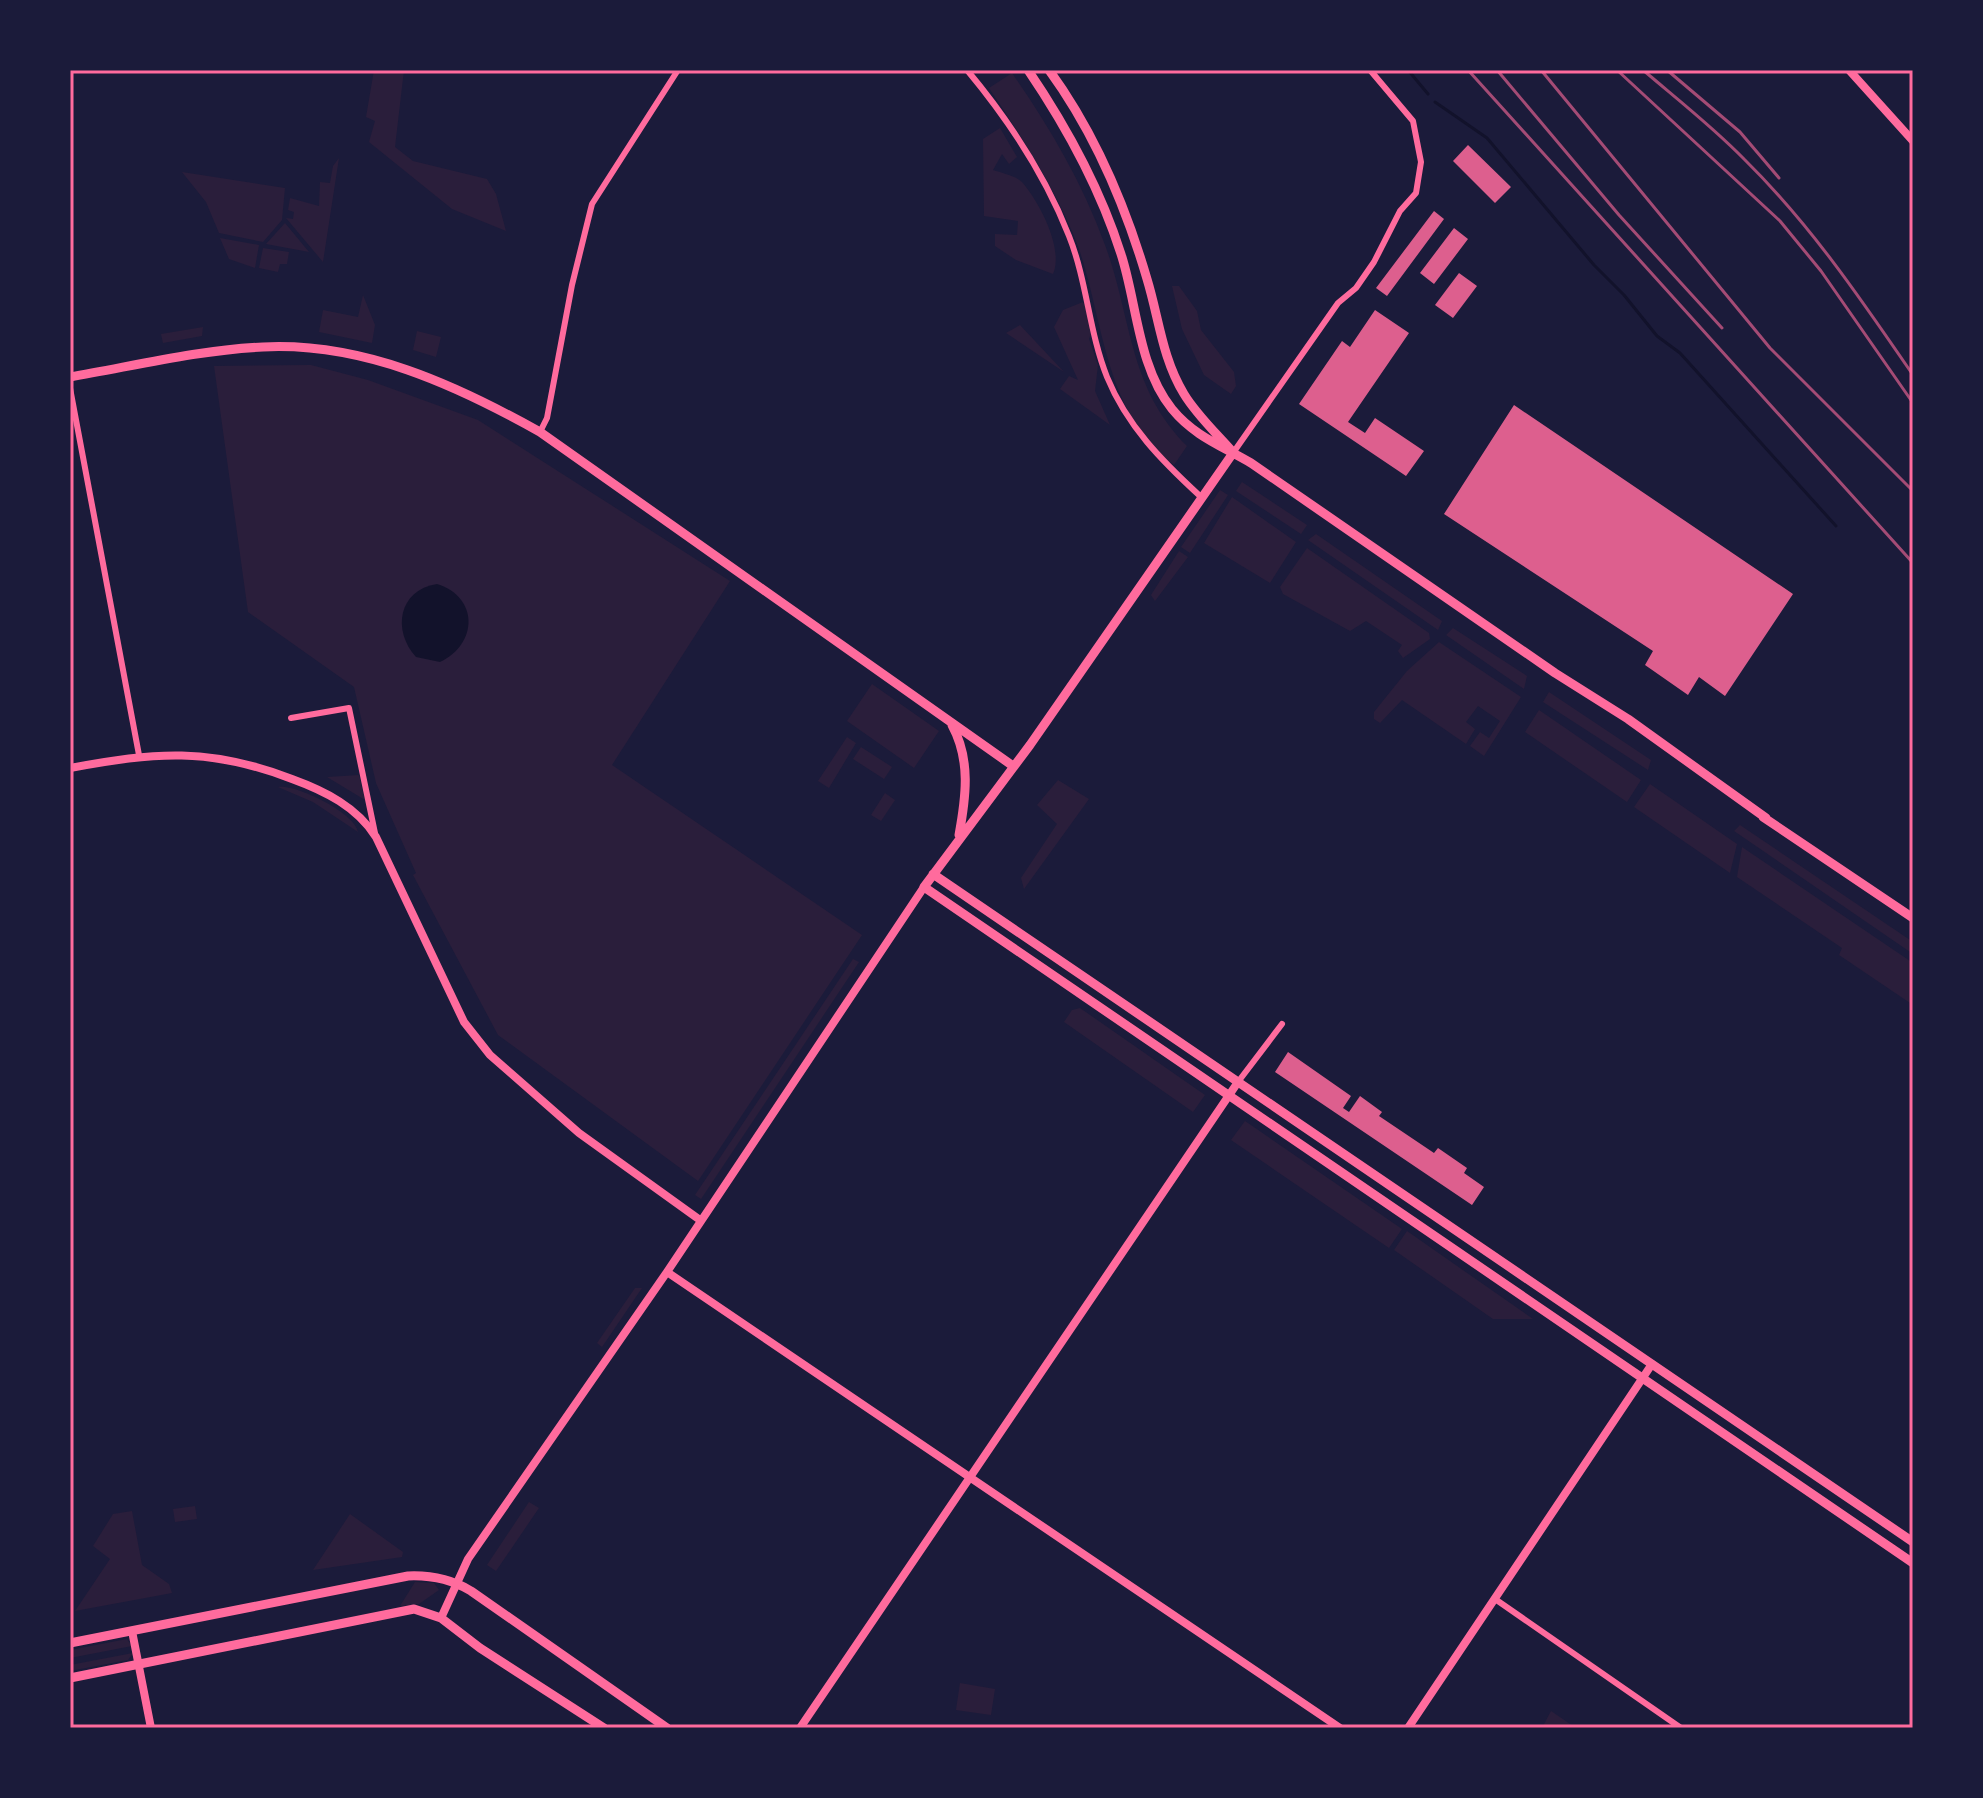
<svg xmlns="http://www.w3.org/2000/svg" width="1983" height="1798" font-family="'DM Sans',sans-serif">
<rect width="100%" height="100%" fill="#1b1b3a"/>
<path fill="#2a1e3b" d="M374,70H404L395,147L413,161L487,179L496,194L506,231L452,209L369,142L375,121L366,117Z
M1012,73C1050,128 1082,182 1105,245C1132,318 1128,387 1187,446L1174,465C1105,415 1104,322 1079,249C1058,192 1023,139 989,88Z
M1000,128L1017,157L1009,164L1002,154L993,170C1002,173 1016,176 1022,182C1040,203 1064,249 1053,274L1016,260L995,246V234L1017,235L1018,221L984,216L983,139Z
M339,158L323,262L286,218L293,219L294,212L288,210L290,198L319,206L320,182L330,183L333,166Z
M182,172L285,188L282,220L263,242L219,233L206,202Z
M285,223L309,252L266,244Z
M220,238L259,245L255,268L229,259Z
M263,248L289,252L287,264H280L278,272L259,268Z
M1172,286H1179L1197,311L1201,330L1234,372L1236,386L1231,394L1204,375L1182,329Z
M363,295L375,325L372,343L319,332L323,310L358,317Z
M1083,302L1089,312L1092,330L1089,339L1098,365L1095,391L1110,425L1060,389L1069,376L1078,380L1054,327L1063,310Z
M1020,325L1064,372L1006,333Z
M203,327L202,336L163,343L161,334Z
M417,331L441,337L436,357L413,350Z
M311,365L368,380L478,420L730,581L612,765L862,935L698,1181L498,1035L413,875L416,873L376,783L354,687L248,612L214,366Z
M1242,482L1307,525L1301,534L1236,491Z
M1220,490L1228,495L1190,553L1181,547Z
M1232,497L1296,542L1270,583L1204,543Z
M1316,534L1442,621L1438,630L1308,540Z
M1307,548L1429,633L1430,639L1403,658L1398,651L1402,645L1366,621L1350,631L1283,594L1280,587Z
M1179,551L1188,557L1155,601L1151,595Z
M1453,628L1527,676L1524,689L1446,635Z
M1439,642L1521,697L1484,756L1470,746L1480,732L1489,738L1500,721L1478,706L1466,722L1475,729L1466,744L1402,700L1380,723L1374,719V712L1407,671Z
M872,684L939,731L914,768L847,721Z
M1549,692L1651,760L1648,770L1543,702Z
M1539,710L1641,780L1627,802L1525,732Z
M847,737L856,743L829,788L818,781Z
M861,747L892,767L884,779L853,759Z
M359,775L365,800L327,777Z
M1058,780L1089,799L1024,889L1021,878L1057,824L1037,805Z
M1650,784L1737,844L1730,873L1634,807Z
M278,787C296,784 355,813 358,832L313,802Z
M885,793L895,800L881,821L871,815Z
M1740,825L1913,942V954L1734,831Z
M1742,847L1913,963V1005L1839,955L1842,948L1737,877Z
M853,959L859,962L701,1199L695,1195Z
M1080,1008L1205,1095L1193,1112L1064,1022L1072,1010Z
M1245,1121L1402,1229L1389,1248L1231,1140Z
M1407,1231L1533,1319H1493L1394,1250Z
M635,1288H642L602,1347L597,1343Z
M529,1502L539,1508L496,1571L487,1565Z
M195,1506L197,1519L175,1522L173,1509Z
M132,1511L142,1565L169,1584L172,1593L75,1611L110,1559L93,1546L113,1514Z
M350,1514L403,1552L402,1557L313,1570Z
M415,1582L434,1583L439,1590L419,1604L400,1606Z
M127,1639L132,1646L70,1658V1650Z
M133,1653L128,1660L70,1671V1665Z
M960,1683L995,1689L991,1715L956,1710Z
M1551,1711L1576,1728H1542Z"/>
<path fill="#12122b" d="M437,584C479,597 478,644 440,662L416,657C392,631 398,590 437,584Z"/>
<g fill="none" stroke-linecap="round" stroke-linejoin="round">
<path stroke="#12122b" stroke-width="3" d="M1408,70L1428,94
M1435,102L1487,138L1594,265L1624,295L1657,336L1680,353L1836,526"/>
</g>
<path fill="#dd5f8e" d="M1468,145L1511,187L1495,203L1453,161Z
M1434,211L1444,219L1387,296L1376,288Z
M1454,228L1468,239L1434,284L1420,273Z
M1459,273L1477,286L1453,318L1435,305Z
M1375,310L1409,333L1348,422L1365,433L1375,418L1424,451L1406,476L1299,404L1342,341L1350,347Z
M1514,405L1793,594L1725,696L1699,677L1688,695L1645,665L1653,651L1444,514Z
M1288,1052L1351,1096L1343,1108L1349,1112L1360,1096L1382,1112L1379,1116L1434,1153L1438,1148L1467,1168L1464,1173L1484,1187L1472,1205L1275,1072Z"/>
<g fill="none" stroke-linecap="round" stroke-linejoin="round">
<path stroke="#ff6b9d" stroke-width="6" d="M967,70C1007,118 1046,177 1069,236C1087,281 1089,332 1107,377C1127,426 1162,461 1200,496
M70,388L139,755
M540,432L547,418L572,285L592,204L678,70
M1233,453L1338,303L1356,288L1374,262L1400,211L1416,193L1421,162L1413,121L1370,70
M291,718L349,708L375,833
M1238,1082L1282,1024
M1495,1599L1681,1728"/>
<path stroke="#ff6b9d" stroke-width="8" d="M1849,70L1913,141
M70,768C155,752 209,747 292,779C325,791 357,807 376,837L464,1022L490,1055L579,1133L700,1220
M667,1272L1340,1728
M441,1618L468,1559L667,1272L924,887
M132,1631L151,1728
M800,1728L1238,1082
M1408,1728L1652,1364"/>
<path stroke="#ff6b9d" stroke-width="9" d="M1028,70C1066,126 1100,188 1121,254C1137,303 1138,367 1172,409C1194,436 1222,446 1251,463L1555,673L1628,719L1766,818
M1049,70C1095,133 1125,204 1147,279C1159,318 1162,358 1184,394C1196,414 1215,432 1231,450
M70,377C134,366 198,350 263,347C363,342 456,385 540,432L1013,766
M1233,453L1030,745L924,887L1913,1563
M952,725C971,760 966,797 959,835
M1763,817L1913,918
M933,874L1913,1542
M70,1643L408,1576C431,1575 451,1579 471,1591L667,1728
M70,1678L414,1609L441,1618L480,1648L604,1728"/>
<path stroke="#a44b75" stroke-width="3" d="M1468,70L1913,563
M1497,70L1619,215L1722,328
M1541,70L1770,348L1913,491
M1617,70L1780,221L1821,271L1913,403
M1643,70C1677,99 1713,127 1744,159C1810,224 1861,299 1913,375
M1667,70L1740,132L1779,178"/>
</g>
<rect width="1983" height="1798" fill="none" stroke="#1b1b3a" stroke-width="144"/>
<rect x="72" y="72" width="1839" height="1654" fill="none" stroke="#ff6b9d" stroke-width="3"/>
</svg>
